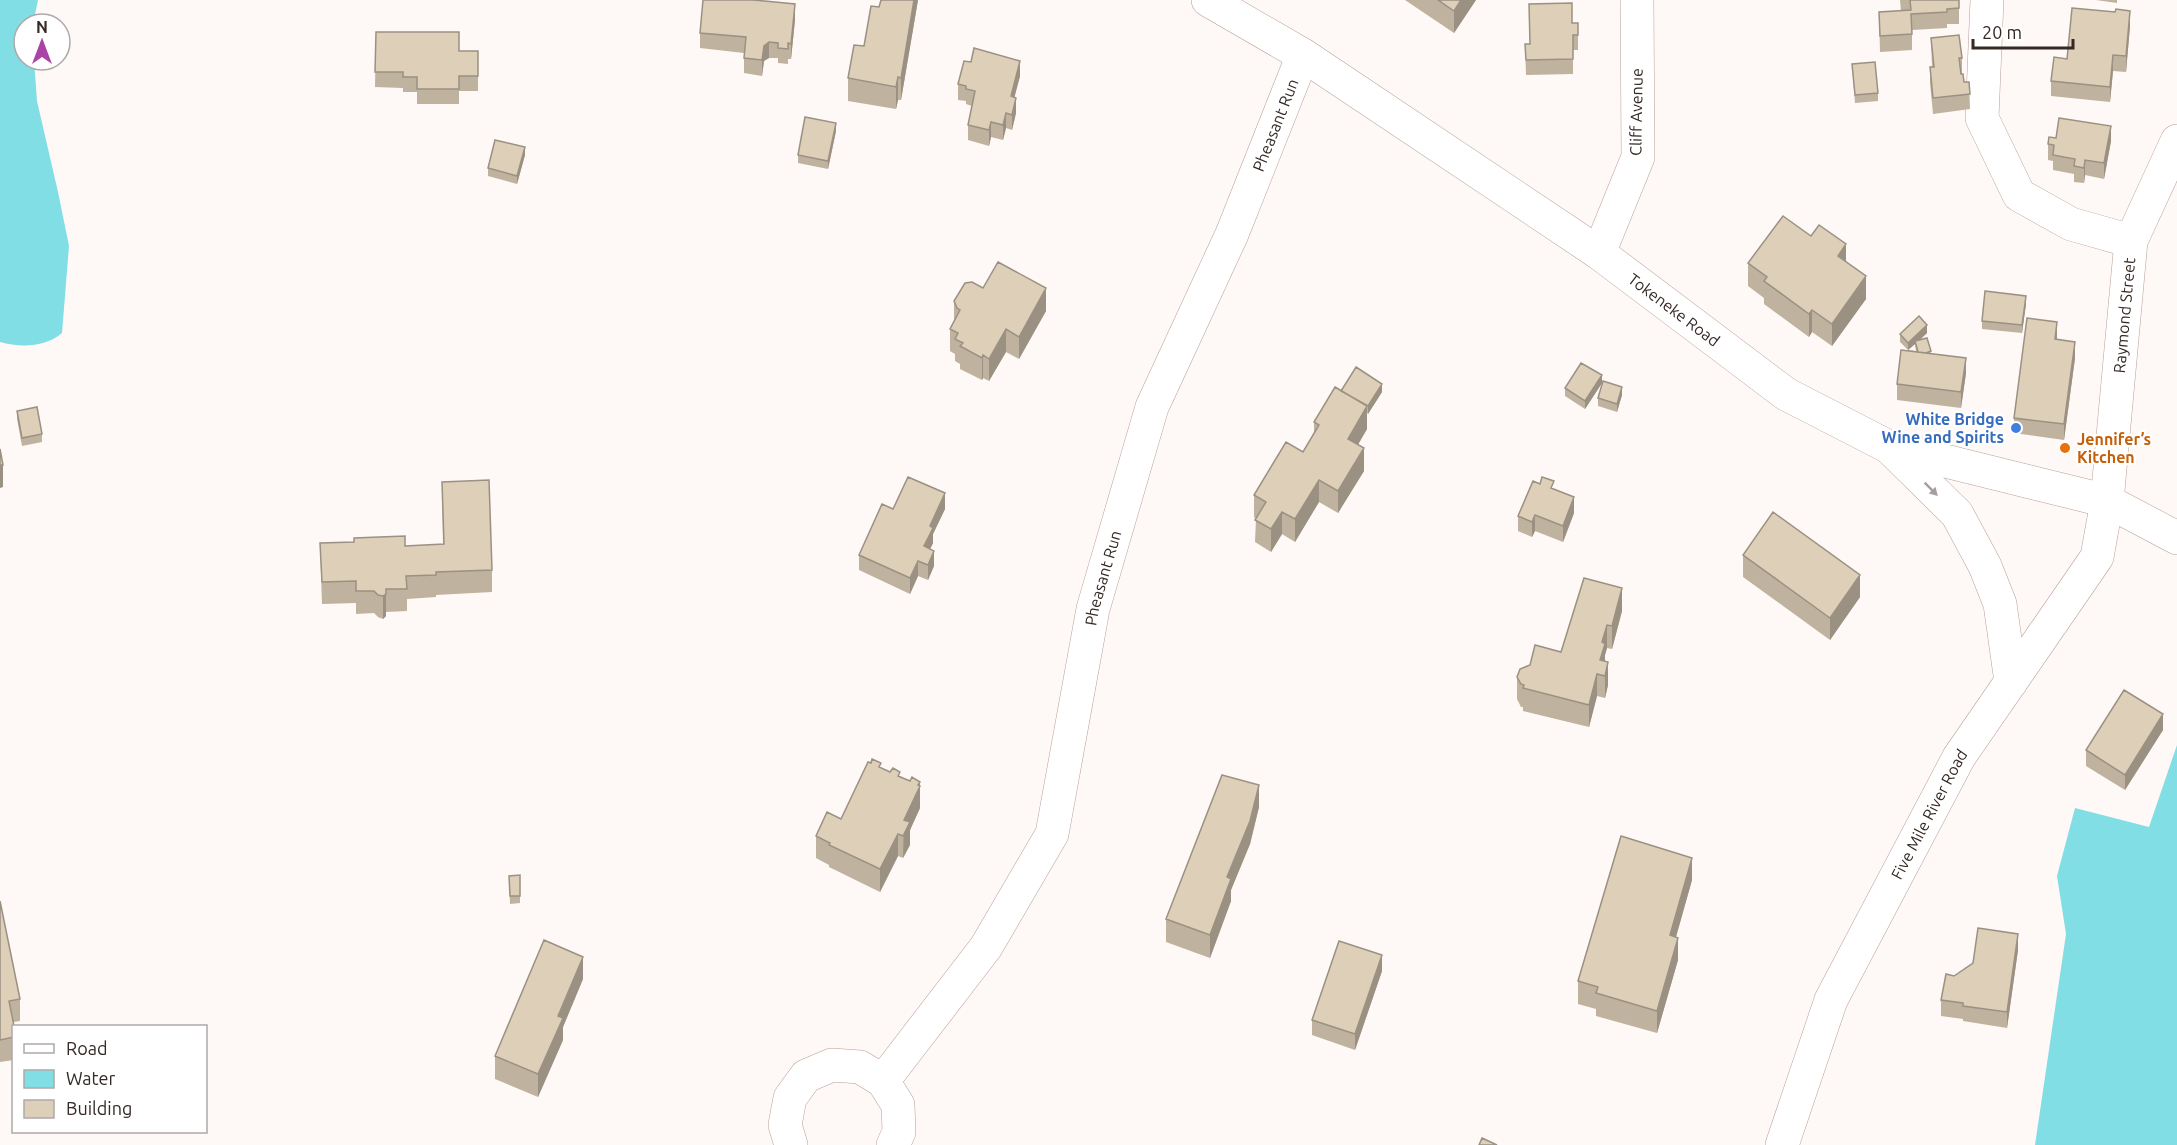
<svg xmlns="http://www.w3.org/2000/svg" width="2177" height="1145" font-family="Ubuntu,sans-serif">
<rect width="100%" height="100%" fill="#fef8f6"/>
<path fill="#82dee5" d="M0,0H38L33,24H24V60H34L37,101L58,192L69,246L62,333C46,347 21,348 0,342Z
M2177,745V1145H2035L2066,934L2057,876L2075,808L2149,827Z"/>
<g fill="none" stroke-linecap="round" stroke-linejoin="round">
<g stroke="#ba9f95" stroke-width="34">
<g id="street">
<path d="M1987,0L1982,118L2019,195L2071,224L2131,241"/>
<path id="s1" d="M883,1081L986,947L1052,834L1093,609L1152,407L1232,234L1303,55"/>
<path d="M791,1145L785,1125L790,1098L806,1076L832,1065L860,1067L883,1081L898,1105L899,1132L893,1145"/>
<path id="s2" d="M1782,1145L1831,1000L1959,757L2097,557L2107,501L2131,241L2177,141"/>
</g>
</g>
<g stroke="#ba9f95" stroke-width="34">
<g id="secondary">
<path id="s3" d="M1208,0L1303,55L1599,253L1786,394L1889,447L2107,501L2177,538"/>
<path d="M1599,253L1638,157L1637,0"/>
<path d="M1891,449L1957,514L1985,566L2000,604L2011,682"/>
</g>
</g>
<use href="#street" stroke="#fff" stroke-width="33"/>
<use href="#secondary" stroke="#fff" stroke-width="33"/>
</g>
<path fill="#bfb29f" fill-rule="evenodd" d="M918,0L901,100H898L896,109L848,101V78L864,46L879,7Z
M1405,0H1476L1454,33Z
M1900,0H1959V24H1947V28L1912,30V50L1880,52L1879,12L1901,11Z
M2096,0H2117V3Z
M2115,12L2130,26L2126,72L2113,71L2110,102L2051,96V81L2067,59Z
M795,20L791,59H788V64L778,63V58H769L764,61L762,76L744,73V53L700,48V33Z
M1572,23L1578,35V50H1573V74L1526,75L1525,44H1530Z
M376,32L459,51H478V91H459V104H417V92H403V88L375,87Z
M1931,38L1962,58V73L1964,82H1969L1970,109L1933,114L1930,83V67H1932Z
M1852,64L1878,93V101L1855,103Z
M1020,76L1014,97L1016,113L1012,130L1006,128L1003,140L991,137L989,146L968,140V125L972,106L966,104V101L958,100V84Z
M836,131L828,169L798,163V155Z
M2056,138L2111,141L2104,179L2085,175L2084,183L2074,182V174L2053,170V161L2048,160V144Z
M525,155L517,184L488,176V168Z
M1846,261L1866,299L1832,346L1812,332L1809,337L1764,304V298L1748,286V263Z
M983,288L1046,311L1019,359L1006,352L989,381L983,378L982,380L960,369V364L955,361V354L950,351V329L954,320V301Z
M2026,304L2022,333L1982,329V321Z
M1927,333L1920,340L1931,353L1966,373L1961,408L1897,400V384L1908,350L1900,342V334ZM1915,344L1916,351L1908,350Z
M2057,340L2075,358L2064,440L2014,433V418Z
M1602,383L1585,409L1565,396V388Z
M1341,391L1382,392L1368,414L1367,413V429L1358,445L1364,471L1338,513L1319,502L1295,542L1282,534L1271,552L1255,542L1256,519L1254,517V495L1303,452L1314,433V422Z
M1622,395L1617,412L1598,406V398Z
M17,411L42,434V442L22,446L17,419Z
M442,482L492,570V592L436,595V597L407,599V611L386,612V616L383,619L378,617L374,613L356,614V603L322,604L320,543L405,546L443,544Z
M1554,489L1574,513L1563,542L1535,531L1532,537L1518,531V516Z
M893,509H945L933,534V543L930,549L934,566L928,580L918,576L910,594L859,570V555Z
M1743,555L1860,597L1830,640L1743,577Z
M1622,611L1612,649L1607,648L1605,655V661L1608,685L1605,698L1597,696L1589,727L1523,711V707H1521L1517,699V677L1561,652Z
M2163,730L2125,790L2086,766V750Z
M881,768L900,776L920,808L910,830V845L903,858L898,856L880,892L829,867V865L816,858V836L841,819Z
M1259,807L1250,844L1231,890V901L1210,958L1166,942V919Z
M520,875V903L510,904L509,876Z
M1692,880L1676,937L1678,960L1657,1033L1596,1016V1009L1578,1004V981Z
M0,901L20,999V1021L14,1022V1060L0,1062Z
M2018,950L2007,1028L1963,1021V1019L1941,1016V1000L1954,976Z
M1382,971L1355,1050L1312,1035V1020Z
M583,979L563,1027V1040L538,1097L495,1079V1056Z"/>
<path fill="#9b9182" d="M914,0H918L901,100V78Z
M1461,0H1476L1454,33V11Z
M795,4V20L791,59V44Z
M2130,11V26L2126,72V56Z
M769,42V58L764,61L762,76V60L764,46Z
M2113,55V71L2110,102V87Z
M1020,61V76L1011,111V96Z
M898,77V100L896,109V87Z
M1016,98V113L1012,130V115Z
M1006,113V128L1003,140V125Z
M991,122V137L989,146V130Z
M836,123V131L828,169V161Z
M2111,126V141L2104,179V163Z
M525,147V155L517,184V176Z
M2085,160V175L2084,183V168Z
M1846,244V267L1838,256Z
M1866,276V299L1832,346V324Z
M1046,288V311L1019,359V337Z
M2026,296V304L2022,333V325Z
M1812,310V332L1809,337V314Z
M2057,322V338L2055,355V339Z
M1927,325V333L1916,343L1915,341V344L1908,350V343Z
M1006,329V352L989,381V359Z
M2075,342V358L2064,440V424Z
M983,355V378L982,380V358Z
M1966,358V373L1961,408V392Z
M1602,375V383L1585,409V401Z
M1382,384V392L1368,414V406Z
M1622,387V395L1617,412V404Z
M1367,406V429L1348,461V439Z
M1364,448V471L1338,513V491Z
M0,465H3V487L0,488Z
M1319,480V502L1295,542V519Z
M945,493V509L933,534V543L924,562V546L930,526Z
M1574,497V513L1563,542V526Z
M1282,512V534L1271,552V529Z
M1535,515V531L1532,537V522Z
M934,551V566L928,580V565Z
M918,561V576L910,594V578Z
M1860,575V597L1830,640V618Z
M1622,588V611L1612,649V626Z
M386,594V616L383,619V596Z
M1607,625V648L1605,655V666L1600,660L1602,642Z
M1608,662V685L1605,698V676Z
M1597,674V696L1589,727V705Z
M2163,714V730L2125,790V775Z
M920,782V808L910,830V845L903,858L904,820Z
M1259,785V807L1250,844L1231,890V901L1210,958V935L1227,877Z
M898,834V856L880,892V869Z
M1692,858V880L1670,958V935Z
M2018,934V950L2007,1028V1012Z
M1678,938V960L1657,1033V1011Z
M1382,955V971L1355,1050V1034Z
M583,957V979L563,1027V1040L538,1097V1074L558,1016Z"/>
<path fill="#decfb9" stroke="#9b9182" stroke-width="1.5" d="M703,0H753L795,4L791,44L788,43V49L778,48V43L769,42L764,46L762,60L744,58L746,37L700,33Z
M881,0H914L901,78L898,77L896,87L848,78L854,45L864,46L871,6L879,7Z
M1438,0H1461L1454,11Z
M1910,0H1959V8L1947,9V12L1911,14L1912,34L1880,36L1879,12L1911,10Z
M1572,3V23H1578V35H1573V59L1526,60L1525,44H1530L1529,4Z
M2072,8L2115,12L2116,9L2130,11L2126,56L2113,55L2110,87L2051,81L2054,57L2067,59Z
M376,32H459V51H478V76H459V89H417V77H403V72H375Z
M1959,35L1962,58H1959L1961,74H1963L1964,82H1969L1970,94L1933,98L1930,67H1934L1931,38Z
M974,48L1020,61L1011,96L1016,98L1012,115L1006,113L1003,125L991,122L989,130L968,125L975,91L966,89V86L958,84L964,61L971,62Z
M1875,62L1878,93L1855,95L1852,64Z
M805,117L836,123L828,161L798,155Z
M2059,118L2111,126L2104,163L2085,160L2084,168L2074,166L2075,159L2053,155L2054,145L2048,144L2049,137L2056,138Z
M495,140L525,147L517,176L488,168Z
M1783,216L1811,236L1819,225L1846,244L1838,256L1866,276L1832,324L1812,310L1809,314L1764,281L1767,277L1748,263Z
M998,262L1046,288L1019,337L1006,329L989,359L983,355L982,358L960,346L963,343L955,339L958,333L950,329L960,310L957,308L954,301L965,283L972,282L983,288Z
M1985,291L2026,296L2022,325L1982,321Z
M1919,316L1927,325L1908,343L1900,334Z
M2027,318L2057,322L2055,339L2075,342L2064,424L2014,418Z
M1927,338L1931,351L1926,353L1918,352L1915,341Z
M1901,350L1966,358L1961,392L1897,384Z
M1581,363L1602,375L1585,401L1565,388Z
M1356,367L1382,384L1368,406L1341,391Z
M1603,381L1622,387L1617,404L1598,398Z
M1335,387L1367,406L1348,439L1364,448L1338,491L1319,480L1295,519L1282,512L1271,529L1255,520L1266,502L1254,495L1286,442L1303,452L1319,425L1314,422Z
M37,407L42,434L22,438L17,411Z
M0,449L3,465H0Z
M908,477L945,493L930,526L933,528L924,546L934,551L928,565L918,561L910,578L859,555L882,504L893,509Z
M1542,477L1554,481L1551,488L1574,497L1563,526L1535,515L1532,522L1518,516L1533,481L1540,484Z
M489,480L492,570L436,572V575L406,576L407,589H386V594L383,596L378,595L374,591H356V581L322,582L320,543L354,542V538L405,536V546L444,544L442,482Z
M1773,512L1860,575L1830,618L1743,555Z
M1584,578L1622,588L1612,626L1607,625L1602,642L1605,644L1600,660L1608,662L1605,676L1597,674L1589,705L1523,688L1524,685L1521,684L1517,677L1520,669L1530,665L1535,645L1561,652Z
M2124,690L2163,714L2125,775L2086,750Z
M872,759L881,763L879,767L890,772L893,768L900,772L898,776L910,781L912,777L920,782L918,785L920,786L904,820L910,822L903,836L898,834L880,869L829,845L830,843L816,836L827,812L841,819L868,762L871,763Z
M1222,775L1259,785L1250,821L1227,877L1231,879L1210,935L1166,919Z
M1621,836L1692,858L1670,935L1678,938L1657,1011L1596,993L1598,987L1578,981Z
M520,875V896H510L509,876Z
M0,901L20,999L9,1001L14,1026V1037L0,1040Z
M1978,928L2018,934L2007,1012L1963,1006V1003L1941,1000L1946,974L1954,976L1973,963Z
M544,940L583,957L558,1016L563,1018L538,1074L495,1056Z
M1339,941L1382,955L1355,1034L1312,1020Z
M1482,1138L1497,1145H1479Z"/>
<defs><path id="oneway-solid" d="M-6-.8H1V-3.2L6.5 0L1 3.2V.8H-6Z" transform="scale(1.5)"/></defs>
<use fill="#a49f9d" href="#oneway-solid" transform="translate(1931 489) rotate(45)"/>
<circle fill="#3f7fe0" stroke="#fff" stroke-width="2" cx="2016" cy="428" r="6"/>
<circle fill="#e8710a" stroke="#fff" stroke-width="2" cx="2065" cy="448" r="6"/>
<g text-anchor="middle" stroke-width="4.5" stroke-linejoin="round" paint-order="stroke">
<g font-size="16" fill="#342925" stroke="#fff">
<text transform="translate(1636 112) rotate(-89)" y="6">Cliff Avenue</text>
<text dy="6" stroke="none"><textPath href="#s1" startOffset="1047">Pheasant Run</textPath></text>
<text dy="6" stroke="none"><textPath href="#s3" startOffset="560">Tokeneke Road</textPath></text>
<text dy="6" stroke="none"><textPath href="#s2" startOffset="914">Raymond Street</textPath></text>
<text dy="6" stroke="none"><textPath href="#s1" startOffset="561">Pheasant Run</textPath></text>
<text dy="6" stroke="none"><textPath href="#s2" startOffset="363">Five Mile River Road</textPath></text>
</g>
<g font-size="16" font-weight="bold" fill="#366cbe" stroke="#fff" text-anchor="end">
<text x="2004" y="425">White Bridge<tspan x="2004" dy="18">Wine and Spirits</tspan></text>
</g>
<g font-size="16" font-weight="bold" fill="#c56008" stroke="#fff" text-anchor="start">
<text x="2077" y="445">Jennifer’s<tspan x="2077" dy="18">Kitchen</tspan></text>
</g>
</g>
<rect x="12" y="1025" width="195" height="108" fill="#ffffff" stroke="#aea9a8" stroke-width="1.5"/>
<rect x="24" y="1044" width="30" height="9" fill="#ffffff" stroke="#aea9a8" stroke-width="1.5"/>
<text x="66" y="1055" font-size="18" fill="#342925">Road</text>
<rect x="24" y="1070" width="30" height="18" fill="#82dee5" stroke="#aea9a8" stroke-width="1.5"/>
<text x="66" y="1085" font-size="18" fill="#342925">Water</text>
<rect x="24" y="1100" width="30" height="18" fill="#decfb9" stroke="#aea9a8" stroke-width="1.5"/>
<text x="66" y="1115" font-size="18" fill="#342925">Building</text>
<g transform="translate(42 42)"><circle r="28" fill="#ffffff" stroke="#aea9a8" stroke-width="1.5"/>
<path d="M0-4.5L10 22L0 15L-10 22Z" fill="#ab43a6"/>
<text y="-9" font-size="16" font-weight="bold" text-anchor="middle" fill="#342925">N</text>
</g>
<path d="M1973 39v9h100v-9" fill="none" stroke="#342925" stroke-width="3"/>
<text x="1982" y="39" font-size="18" fill="#342925" stroke="#ffffff" stroke-width="4.5" paint-order="stroke">20 m</text>
</svg>
